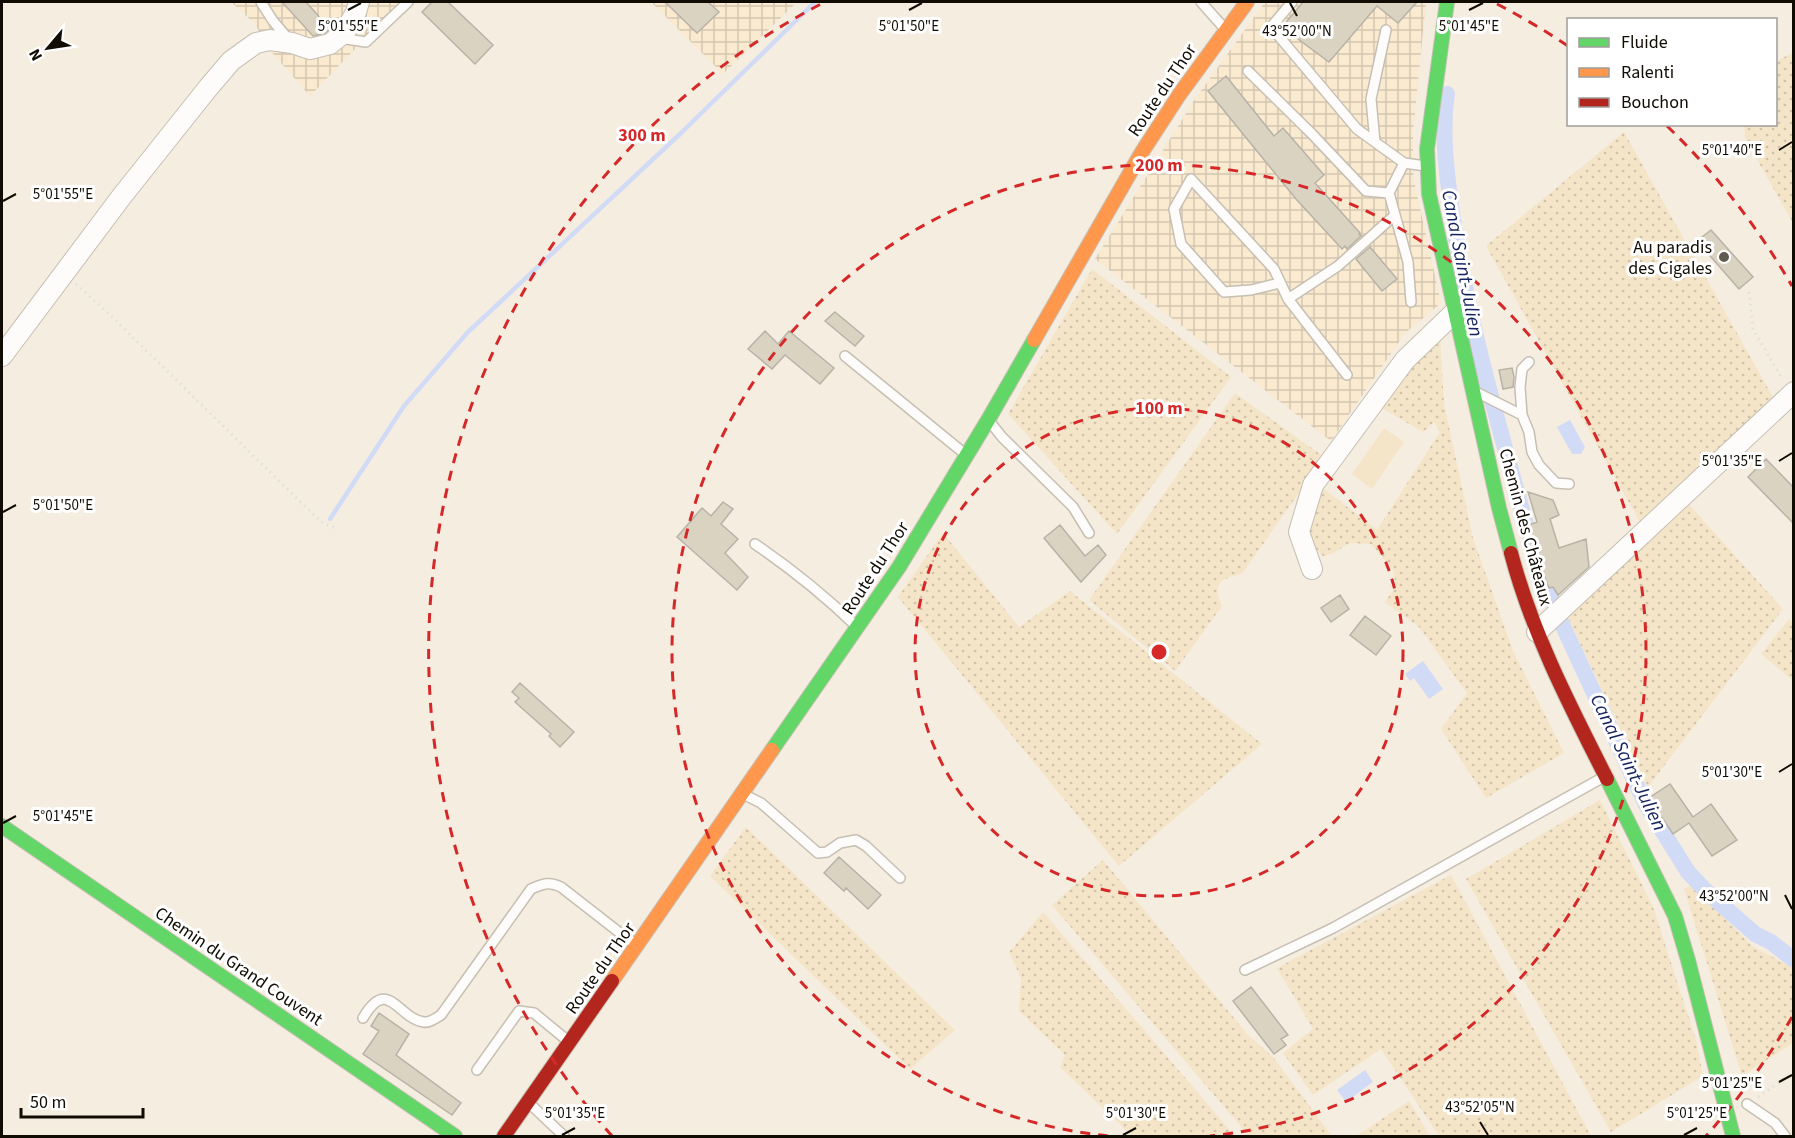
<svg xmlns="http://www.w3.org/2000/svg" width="1795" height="1138" font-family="'Source Sans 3',sans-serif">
<defs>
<pattern id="industrial-grid" width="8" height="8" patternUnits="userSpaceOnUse" patternTransform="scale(1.5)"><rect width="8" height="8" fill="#f9ead0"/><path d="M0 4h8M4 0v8" fill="none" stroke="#d4c7b1"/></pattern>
<pattern id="grass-dots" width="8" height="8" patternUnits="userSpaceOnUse" patternTransform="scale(1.5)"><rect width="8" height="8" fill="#f5e5c8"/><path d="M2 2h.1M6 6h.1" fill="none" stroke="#d1c3aa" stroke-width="1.8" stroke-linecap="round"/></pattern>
</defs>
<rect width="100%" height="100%" fill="#f5ede0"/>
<path fill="url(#industrial-grid)" d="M231,2H400L310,96L268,48L255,24Z
M651,2H790L794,5L723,74Z
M1265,2H1426L1413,132V164L1414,181L1441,303L1405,333L1331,441L1095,259L1195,99Z"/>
<path fill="url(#grass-dots)" d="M1793,53V223L1745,138L1744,125L1776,124V61Z
M1624,132L1775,401L1641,524L1486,246Z
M1092,269L1231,377L1117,534L1008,414Z
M1440,337L1444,404L1473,538L1513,651L1564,753L1486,798L1441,729L1467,693L1419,627L1385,602L1396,586L1393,570L1371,544L1350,543L1332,554L1323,556L1312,545L1308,517L1323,488L1377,530L1440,432L1434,422L1423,432L1380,407L1409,366Z
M1235,393L1324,457L1242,574C1220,579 1212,583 1222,606L1175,671L1089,600Z
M1685,500L1783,609L1648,787L1566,614Z
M943,533L1019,627L1070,591L1262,744L1119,866L898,597Z
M1789,619L1793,624V681L1761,654Z
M1600,800L1653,907L1696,1040L1703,1076L1611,1132L1466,879Z
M746,827L955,1030L910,1069L710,876Z
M1103,860L1248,1035L1273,1057L1332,1136H1249L1052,905Z
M1451,875L1591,1136H1439L1381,1049L1313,1095L1283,1053L1313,1029L1277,968Z
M1692,885L1752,946L1793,968V1043L1742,1076L1684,889Z
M1043,912L1235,1136H1132L1060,1067L1065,1055L1019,1011L1021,978L1009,952Z
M1409,1101L1430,1136H1356Z"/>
<path fill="#f5e5c8" d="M1384,428L1404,442L1372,489L1352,474Z"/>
<path fill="#d2dbf5" d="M1570,420L1585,447L1581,454H1572L1557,427Z
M1423,661L1443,689L1429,699L1414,678L1410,681L1405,674Z
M1365,1070L1373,1082L1346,1102L1337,1090Z"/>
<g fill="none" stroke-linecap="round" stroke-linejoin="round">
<path stroke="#d2dbf5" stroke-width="4.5" d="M330,519L404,406L467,333L680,134L815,2"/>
<path stroke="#d2dbf5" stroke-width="16" d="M1447,94C1441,131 1447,176 1452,213C1467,317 1497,419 1525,521
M1549,594L1555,608
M1561,622L1645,803L1688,872L1705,890L1755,934L1771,942L1794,960"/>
</g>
<path fill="#dbd3c2" stroke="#b8b2a7" stroke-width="1.5" d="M282,2H306L330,29L325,33L313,36Z
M432,2H448L493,45L475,64L422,12Z
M665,2H708L719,12L697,33Z
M1303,2H1417L1398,23L1377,6L1329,62L1282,27Z
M1226,76L1274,136L1283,128L1324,175L1315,183L1360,233L1359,234L1361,236L1347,249L1345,246L1342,249L1296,199L1208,91Z
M1711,230L1753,277L1739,289L1697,241Z
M1370,247L1397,279L1382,291L1356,259Z
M835,312L864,336L855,346L825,321Z
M765,331L778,344L789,331L834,368L820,384L785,355L772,369L748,349Z
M1512,368L1514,377L1513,387L1503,389L1499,370Z
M1766,459L1794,488V524L1748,477Z
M1528,492L1553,500L1559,515L1550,519L1559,548L1586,539L1589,567L1558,595L1553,587L1549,588L1537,558L1530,560L1525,546L1521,528L1537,522Z
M723,502L733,509L721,524L738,539L725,553L748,577L737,590L677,537L702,508L711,516Z
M1060,525L1085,556L1098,545L1106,555L1081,582L1044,538Z
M1340,595L1349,609L1331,622L1321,608Z
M1365,616L1391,636L1376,655L1350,635Z
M520,683L574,732L560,747L549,736L551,734L515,702L519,698L512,692Z
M1670,784L1693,817L1711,804L1737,840L1712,856L1689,823L1673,834L1649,798Z
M839,857L881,895L868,909L846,888L844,891L824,873Z
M1251,987L1288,1035L1281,1039L1286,1045L1274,1054L1233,1001Z
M379,1013L409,1034L396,1055L461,1103L452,1115L363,1054L379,1031L371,1026Z"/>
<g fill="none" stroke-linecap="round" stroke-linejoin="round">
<g stroke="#c6bfb3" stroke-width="12">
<path id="lane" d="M261,2L273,21L290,41
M1201,2L1225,29
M1292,2L1271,27L1357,129L1404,163L1426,166
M340,38L366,42L408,2
M1248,71L1312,134L1366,191L1389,193
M1375,142L1371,99L1386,30
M1404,163L1389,193L1408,262L1411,302
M1280,283L1251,290L1224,292L1181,244L1174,209L1191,179L1274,269L1288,299L1338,266L1395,215
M1288,299L1347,375
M845,356L965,454
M1478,393L1522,415L1529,432L1532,452L1539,465L1556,483L1569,484
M1522,415L1520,387L1522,369L1529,362
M990,422L1002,437L1073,507L1089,533
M755,544C790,568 825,596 856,626
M745,795L761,803L818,853L827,852L840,843L856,840L866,846L900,878
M1245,970L1333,928L1602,778
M363,1018C388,975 398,1019 424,1022C430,1023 436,1018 441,1015L531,889C543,884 549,881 561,887L629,940L636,943
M477,1070L519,1011L534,1013L568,1041
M529,1103L564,1136
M1747,1104L1775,1123L1785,1136"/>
</g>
<g stroke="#c6bfb3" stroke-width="22">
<path id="street" d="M2,356L122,196L208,88L231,61L256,43L270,40L292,43L310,49L330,44L345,32L356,12L359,2
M1312,569L1299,532L1313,485L1405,360L1456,311
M1537,632L1794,392"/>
</g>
<g stroke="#c6bfb3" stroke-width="16">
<path id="fast" d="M1447,2L1427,149L1429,194L1499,508L1511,553
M772,750L899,567L988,420L1034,340
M1607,779L1675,916L1688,960L1733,1136
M2,826L455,1136"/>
</g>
<g stroke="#c6bfb3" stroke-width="16">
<path id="slow" d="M1034,340L1142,152L1179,95L1247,2
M612,981L772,750"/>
</g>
<g stroke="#c6bfb3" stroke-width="16">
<path id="jam" d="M1511,553C1532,633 1570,706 1607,779
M504,1136L612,981"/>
</g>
<path stroke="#e1dfdb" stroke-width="3" stroke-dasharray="1.5 4.5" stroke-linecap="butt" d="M76,284L110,315L321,522L335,528
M1749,292L1753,329L1782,379
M1758,1097L1794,1072"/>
<use href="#lane" stroke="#fefcfa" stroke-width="9"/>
<use href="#street" stroke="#fefcfa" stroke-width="20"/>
<use href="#fast" stroke="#63d668" stroke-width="14"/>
<use href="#slow" stroke="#ff974d" stroke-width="14"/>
<use href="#jam" stroke="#b3261e" stroke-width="14"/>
</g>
<path fill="none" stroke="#100b03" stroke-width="2" d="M1290,3L1297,16M348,10L361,3M909,10L922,3M1469,10L1483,3M1779,150L1792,142M3,201L16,194M1779,461L1792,453M3,512L16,505M1779,772L1792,764M3,823L16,816M1785,895L1792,909M1779,1082L1792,1075M1480,1122L1488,1135M562,1135L575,1128M1123,1135L1136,1128M1684,1135L1697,1128"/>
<g fill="none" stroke="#d62828" stroke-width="3" stroke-dasharray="10 8">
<circle cx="1159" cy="652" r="244"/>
<path d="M1108 1136A487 487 0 1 1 1210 1136"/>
<path d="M1792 1017A731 731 0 0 1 1706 1136M612 1136A731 731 0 0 1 821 4M1497 4A731 731 0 0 1 1568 46M1667 126A731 731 0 0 1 1792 286"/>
</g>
<circle fill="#605a50" stroke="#fff" stroke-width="2" cx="1724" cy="257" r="6"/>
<g text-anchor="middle" stroke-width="6" stroke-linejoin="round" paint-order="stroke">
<g font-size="18" fill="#100b03" stroke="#fff">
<text transform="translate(1162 90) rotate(-56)" y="6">Route du Thor</text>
<text transform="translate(1526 527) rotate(75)" y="6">Chemin des Châteaux</text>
<text transform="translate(875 568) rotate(-57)" y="6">Route du Thor</text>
<text transform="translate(239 966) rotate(34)" y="6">Chemin du Grand Couvent</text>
<text transform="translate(600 968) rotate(-55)" y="6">Route du Thor</text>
</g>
<g font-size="18" fill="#100b03" stroke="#fff" text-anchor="end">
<text x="1712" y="253">Au paradis<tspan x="1712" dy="21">des Cigales</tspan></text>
</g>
<g font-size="20" font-style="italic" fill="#15235e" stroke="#fff">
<text transform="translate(1463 263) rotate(79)" y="7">Canal Saint-Julien</text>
<text transform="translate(1629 762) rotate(64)" y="7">Canal Saint-Julien</text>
</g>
</g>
<g font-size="15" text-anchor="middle" fill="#100b03" stroke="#fff" stroke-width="6" stroke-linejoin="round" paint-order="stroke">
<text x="348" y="31">5°01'55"E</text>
<text x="909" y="31">5°01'50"E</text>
<text x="1469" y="31">5°01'45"E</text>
<text x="1297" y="36">43°52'00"N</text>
<text x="1732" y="155">5°01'40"E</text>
<text x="63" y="199">5°01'55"E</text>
<text x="1732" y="466">5°01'35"E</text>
<text x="63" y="510">5°01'50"E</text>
<text x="1732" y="777">5°01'30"E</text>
<text x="63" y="821">5°01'45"E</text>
<text x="1734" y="901">43°52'00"N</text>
<text x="1732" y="1088">5°01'25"E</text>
<text x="1480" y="1112">43°52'05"N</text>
<text x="575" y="1118">5°01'35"E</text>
<text x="1136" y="1118">5°01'30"E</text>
<text x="1697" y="1118">5°01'25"E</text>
</g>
<circle cx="1159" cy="652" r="9" fill="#d62828" stroke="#fff" stroke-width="3"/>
<g font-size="18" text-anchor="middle" font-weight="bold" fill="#d62828" stroke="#fff" stroke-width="6" stroke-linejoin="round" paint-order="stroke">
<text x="642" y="141">300 m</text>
<text x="1159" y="171">200 m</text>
<text x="1159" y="414">100 m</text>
</g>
<rect width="1795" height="1138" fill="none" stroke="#100b03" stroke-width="6"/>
<rect x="1567" y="18" width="210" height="108" fill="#ffffff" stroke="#9f9d9a" stroke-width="1.5"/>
<rect x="1579" y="38" width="30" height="9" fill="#63d668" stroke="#9f9d9a" stroke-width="1.5"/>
<text x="1621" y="48" font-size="18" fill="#100b03">Fluide</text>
<rect x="1579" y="68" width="30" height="9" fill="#ff974d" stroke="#9f9d9a" stroke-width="1.5"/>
<text x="1621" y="78" font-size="18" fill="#100b03">Ralenti</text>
<rect x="1579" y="98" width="30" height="9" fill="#b3261e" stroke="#9f9d9a" stroke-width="1.5"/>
<text x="1621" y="108" font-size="18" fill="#100b03">Bouchon</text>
<g transform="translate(48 48) rotate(241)" stroke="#ffffff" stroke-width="4.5" paint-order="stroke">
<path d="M0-4.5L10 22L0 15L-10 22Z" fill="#100b03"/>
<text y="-9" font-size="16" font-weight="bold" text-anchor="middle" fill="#100b03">N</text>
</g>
<path d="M21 1108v9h122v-9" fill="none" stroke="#100b03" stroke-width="3"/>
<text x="30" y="1108" font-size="18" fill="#100b03" stroke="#ffffff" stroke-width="4.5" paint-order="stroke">50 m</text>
</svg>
